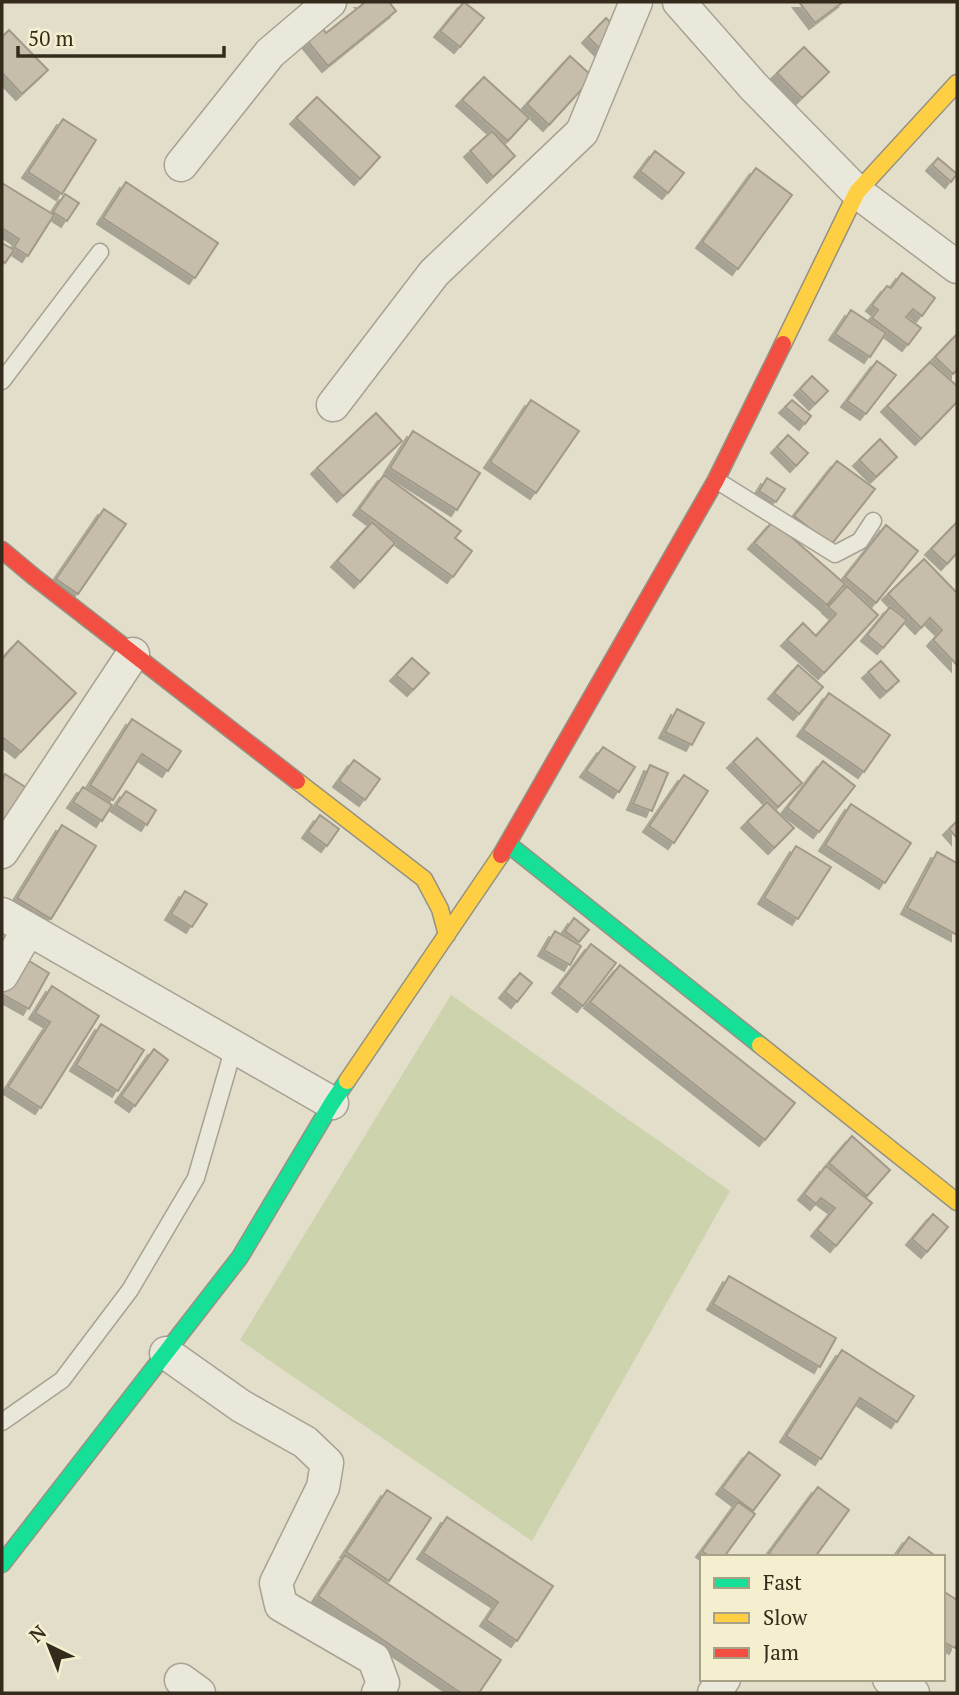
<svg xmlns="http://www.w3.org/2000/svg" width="959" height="1695" font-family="'PT Serif',serif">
<defs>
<filter id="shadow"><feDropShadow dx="-6" dy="6" stdDeviation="0" flood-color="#0004"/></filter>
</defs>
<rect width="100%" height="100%" fill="#e2deca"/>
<path fill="#cdd3ac" d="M451,995L730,1191L532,1541L240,1340Z"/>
<path fill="#c6bdab" stroke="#a29989" stroke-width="2" filter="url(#shadow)" d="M361,2H389L396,11L328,66L304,37L320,25L326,33L363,4Z
M464,2L484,18L460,47L440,31Z
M799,2H843L815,23Z
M606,18L622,34L604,53L588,37Z
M9,30L48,70L22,94L2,73V37Z
M804,47L829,72L802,98L777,73Z
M570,56L593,77L549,125L527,104Z
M484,77L529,118L508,141L462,100Z
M317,97L380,157L360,179L296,118Z
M63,119L96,140L62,194L28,172Z
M492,131L515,156L493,177L470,151Z
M655,151L684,173L668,193L640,171Z
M938,158L957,174L951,182L932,165Z
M756,168L792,195L738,269L702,242Z
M126,182L218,243L195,278L103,218Z
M2,183L54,215L28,256L14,247L19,239L2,228Z
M65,194L79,203L67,221L53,212Z
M2,243L14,250L5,263L2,261Z
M902,273L935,298L922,316L913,309L906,317L921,328L908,345L872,318L878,310L872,305L887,286L891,288Z
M851,310L886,333L870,357L835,334Z
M957,334V372L956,371L953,374L935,357Z
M877,361L896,375L866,414L847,401Z
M930,362L957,386V402L921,439L887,406Z
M812,376L828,391L815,404L800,389Z
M531,400L579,431L536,493L490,462Z
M792,400L811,416L805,424L785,407Z
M376,413L402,441L343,496L317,468Z
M413,431L480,473L457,510L390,468Z
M788,435L808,453L796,466L777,447Z
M880,439L897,457L876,477L859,460Z
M837,461L875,489L831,545L794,516Z
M384,475L461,531L455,538L472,551L453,577L359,509Z
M767,478L785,489L776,502L759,491Z
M104,509L126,524L78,594L56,579Z
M773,521L845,584L827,605L754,543Z
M372,522L395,543L360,582L337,561Z
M957,522V553L947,564L931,549Z
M886,525L918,551L876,603L845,577Z
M924,559L957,593V665L933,640L942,630L930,618L921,628L888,594Z
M847,586L878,615L824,673L787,640L803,623L816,636L836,614L828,607Z
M890,607L907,620L883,648L867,635Z
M18,641L76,693L21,752L2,737V659Z
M412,658L429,673L413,690L396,675Z
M881,661L899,681L886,692L868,672Z
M798,665L823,687L799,714L774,693Z
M829,693L890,735L864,772L803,730Z
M677,709L704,723L692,745L665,732Z
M132,719L181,751L168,771L142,754L113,800L90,785Z
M757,738L802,783L778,807L733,762Z
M603,747L635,767L619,792L586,771Z
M354,760L380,779L365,800L339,781Z
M823,761L855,786L819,832L787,808Z
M650,765L668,773L652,811L633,804Z
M5,774L33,792L2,839V780Z
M684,775L708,791L674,843L649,826Z
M83,787L112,805L102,821L73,802Z
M126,791L156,810L147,825L116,805Z
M767,802L794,828L774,848L747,822Z
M851,804L911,843L885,883L825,845Z
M320,815L339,829L327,846L308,832Z
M957,821V838L949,829Z
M62,825L96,846L51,919L17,898Z
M796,846L831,867L798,919L764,898Z
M937,852L957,863V935L907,908Z
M185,891L207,904L192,927L171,914Z
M574,918L589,930L579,942L565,931Z
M555,931L581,946L570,965L544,950Z
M591,944L616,963L583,1006L558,987Z
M21,956L49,973L29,1009L2,994V988Z
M620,965L795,1103L765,1140L590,1002Z
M520,973L532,983L517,1002L505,992Z
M52,986L99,1016L41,1108L8,1087L50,1022L35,1013Z
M101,1024L144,1050L118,1091L76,1065Z
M154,1049L168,1060L135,1106L121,1096Z
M852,1136L890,1170L867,1196L829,1163Z
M826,1166L872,1203L836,1246L817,1230L835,1208L821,1198L816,1204L804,1194Z
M933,1214L948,1227L927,1252L912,1239Z
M729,1276L836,1338L820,1367L713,1304Z
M842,1350L914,1396L897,1422L860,1398L821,1459L786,1436Z
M749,1452L780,1475L753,1511L722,1488Z
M818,1487L849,1510L815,1557H774L769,1553Z
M387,1490L431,1518L389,1581L346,1552Z
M738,1502L755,1514L724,1557H710L702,1551Z
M447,1517L553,1586L517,1641L486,1620L498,1602L423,1553Z
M909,1537L937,1557H895Z
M345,1555L501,1660L479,1693H461L318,1596Z
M943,1591L957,1600V1644L955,1648L943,1642Z"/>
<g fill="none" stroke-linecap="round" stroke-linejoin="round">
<g stroke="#a7a293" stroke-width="19">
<path id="lane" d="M2,381L100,252
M716,480L835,554L860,541L873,521
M2,1422L62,1380L130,1290L196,1178L234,1047"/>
</g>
<g stroke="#a7a293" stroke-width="35">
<path id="street" d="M679,2L753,86L857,192L957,267
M181,165L270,53L330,2
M333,405L434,273L582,132L636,2
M2,852L133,654
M2,914L332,1103
M2,975L28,930
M166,1353L241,1406L305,1442L327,1463L323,1487L276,1583L281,1605L374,1659L383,1683L378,1693
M889,1679L913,1693
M181,1680L199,1693
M714,1693L724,1679"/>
</g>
<g stroke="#969283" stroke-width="19">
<path id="fast" d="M508,844L760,1045
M2,1564L240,1257L332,1103L347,1081"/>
</g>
<g stroke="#969283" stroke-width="19">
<path id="slow" d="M783,344L857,192L957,83
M297,781L424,879L440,909L447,935
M760,1045L957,1202
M347,1081L501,855"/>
</g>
<g stroke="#969283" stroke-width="19">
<path id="jam" d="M2,550L33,576L297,781
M501,855L716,480L783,344"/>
</g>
<use href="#lane" stroke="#eae8db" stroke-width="16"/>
<use href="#street" stroke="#eae8db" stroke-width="32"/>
<use href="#fast" stroke="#16e098" stroke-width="16"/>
<use href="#slow" stroke="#ffcf43" stroke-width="16"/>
<use href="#jam" stroke="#f24e42" stroke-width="16"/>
</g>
<rect width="959" height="1695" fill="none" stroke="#342b1c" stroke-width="7"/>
<rect x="700" y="1555" width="245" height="126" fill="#f4efce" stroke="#a7a187" stroke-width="2"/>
<rect x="714" y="1578" width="35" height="10" fill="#16e098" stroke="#a7a187" stroke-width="2"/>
<text x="763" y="1590" font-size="21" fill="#342b1c">Fast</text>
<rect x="714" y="1613" width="35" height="10" fill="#ffcf43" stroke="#a7a187" stroke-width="2"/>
<text x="763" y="1625" font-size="21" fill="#342b1c">Slow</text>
<rect x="714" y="1648" width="35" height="10" fill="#f24e42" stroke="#a7a187" stroke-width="2"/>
<text x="763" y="1660" font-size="21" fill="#342b1c">Jam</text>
<g transform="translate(49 1646) rotate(317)" stroke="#f4efce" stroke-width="5" paint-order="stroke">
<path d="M0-5L12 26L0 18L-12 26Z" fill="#342b1c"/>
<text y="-10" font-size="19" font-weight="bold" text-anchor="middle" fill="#342b1c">N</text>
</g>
<path d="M18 46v10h206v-10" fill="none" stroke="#342b1c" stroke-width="3.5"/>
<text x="28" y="46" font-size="21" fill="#342b1c" stroke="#f4efce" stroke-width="5" paint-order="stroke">50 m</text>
</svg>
